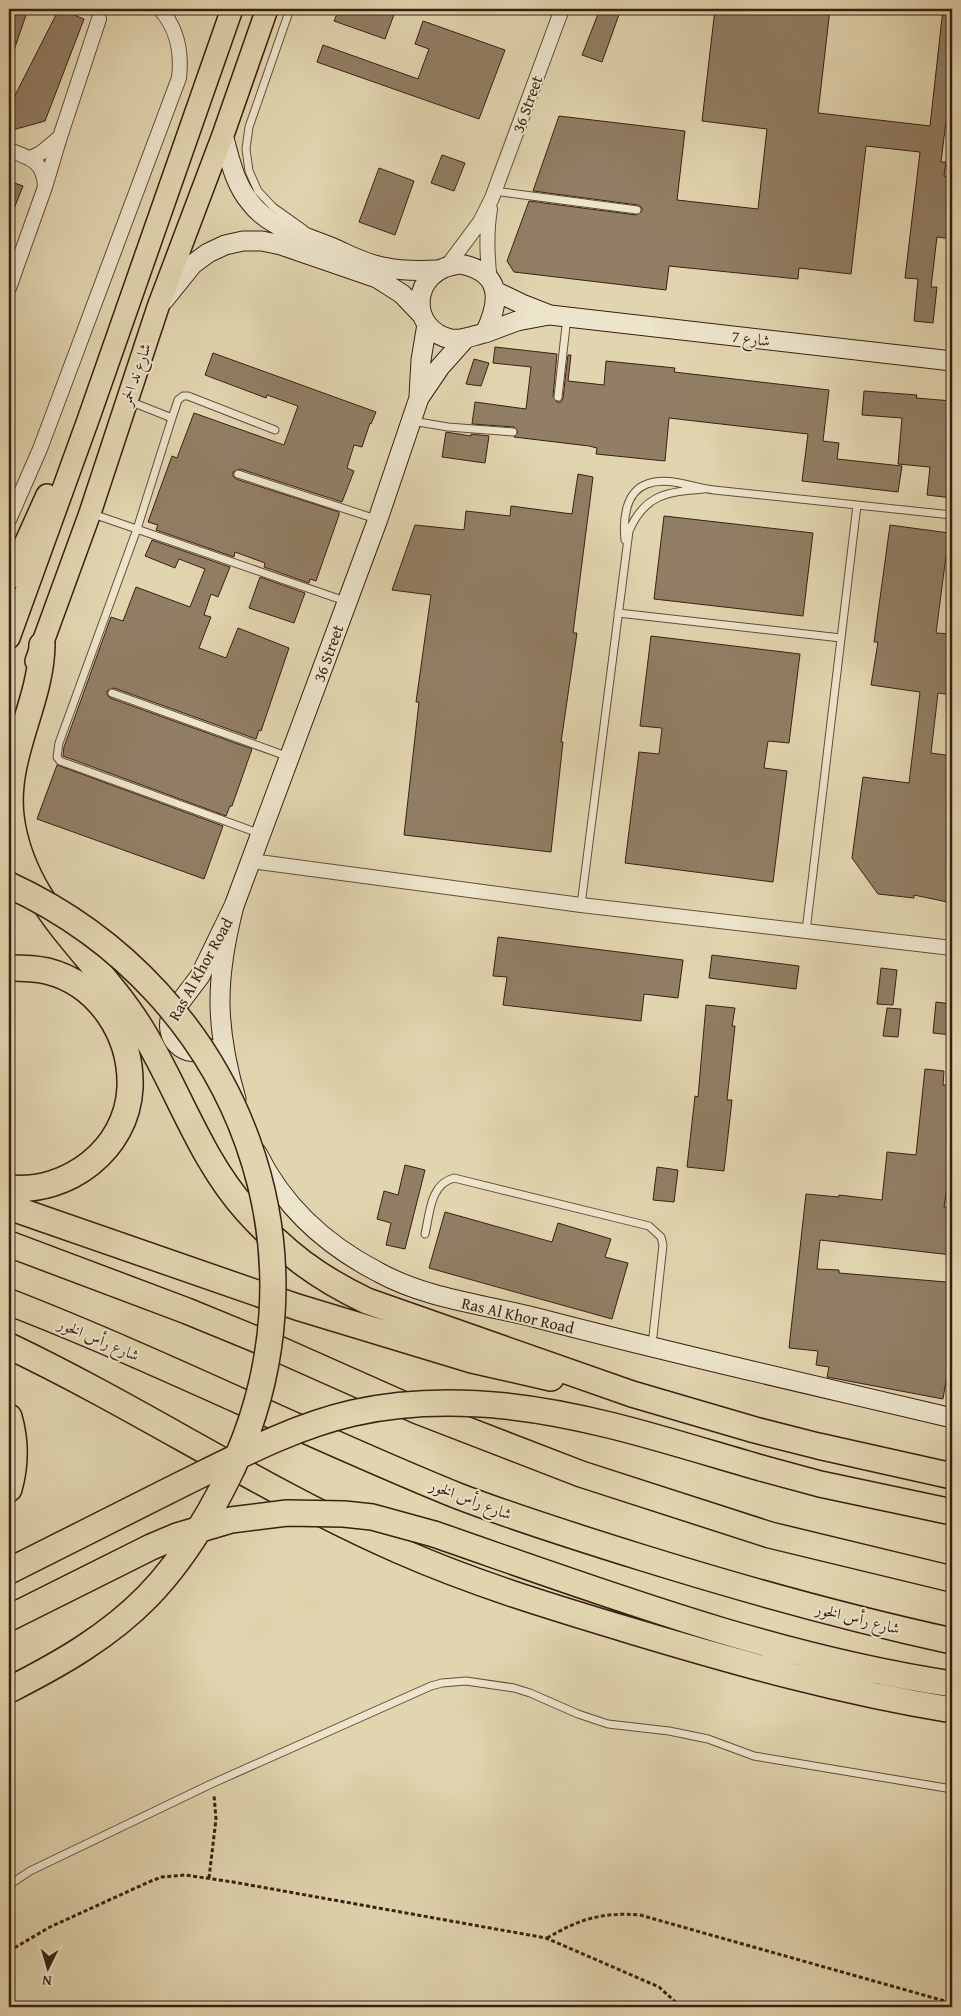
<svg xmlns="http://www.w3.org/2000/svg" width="961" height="2016" font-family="'Gentium Book Plus',Amiri,serif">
<rect width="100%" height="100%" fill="#e1d5af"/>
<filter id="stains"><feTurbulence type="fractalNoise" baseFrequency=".004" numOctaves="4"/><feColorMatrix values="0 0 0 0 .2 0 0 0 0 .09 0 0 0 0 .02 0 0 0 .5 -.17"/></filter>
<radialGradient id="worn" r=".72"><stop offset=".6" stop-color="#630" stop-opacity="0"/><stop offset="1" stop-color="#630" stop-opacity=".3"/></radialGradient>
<path fill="#917e64" stroke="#3b1f12" d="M9,9H28L11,59H9Z
M59,9L84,19L45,121L9,131L10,117H9V107Z
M339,9H396L385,39L334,21Z
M600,9H621L602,62L582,55Z
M715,9H830L818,113L930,126L943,9H952V121H946L941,162H946L944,176L952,177V239L937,237L931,287H937L933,323L914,321L918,279L905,278L920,152L866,146L851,274L799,268L798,279L669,266L666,290L514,272L507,261L529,201L636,215L642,211V208L638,205L533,191L559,116L685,131L677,200L758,209L767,129L702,121Z
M423,21L505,50L479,119L317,62L323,45L418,79L429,49L415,44Z
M442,155L465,163L454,191L431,183Z
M379,168L414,181L395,235L359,222Z
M9,181L23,186L9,221Z
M495,347L557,354L553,396L557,402H561L563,398L568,355H571L568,381L604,385L606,361L675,368L674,372L829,390L823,441L839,443L837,459L902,466L898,492L802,481L808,434L669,418L665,461L596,454L597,448L589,446L514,437L518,432L514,427L472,424L475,402L526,409L531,367L493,363Z
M213,353L376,412L371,424L370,423L362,447L354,445L347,468L354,471L342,502L240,469L233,472V476L236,479L339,512V515L316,581L310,579L309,583L264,567L265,563L235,552L234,557L156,530L158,525L148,522L172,456L177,458L194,413L284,445L298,406L267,395L266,398L205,375Z
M474,359L489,363L481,386L466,384Z
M864,391L917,395L916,398L952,401V424L947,460L952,461V498L927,495L930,467L898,464L902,418L862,415Z
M446,432L471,436V434L489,436L485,463L442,457Z
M578,474L593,477L573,633H577L561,742H563L551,852L404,835L419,702H416L431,595L392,590L415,525L464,530L466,511L510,516L511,506L572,514Z
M664,516L813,533L803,616L654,599Z
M890,525L949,533L936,633L952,634V695L938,693L931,753L952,756V903L914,895V898L878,894L852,858L863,777L909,783L920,692L871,685L878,642H874Z
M152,540L230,567L218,597L211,594L204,615L211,617L199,648L226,658L238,628L289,648L261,731L259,730L256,739L114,688L107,691V694L110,698L252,749L232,806H230L226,816L63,756L64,747L111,617L123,621L136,587L190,607L205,569L179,559L175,568L145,556Z
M260,577L305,593L294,623L249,608Z
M651,636L800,654L789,743L768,741L764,768L787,771L773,882L625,863L639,752L659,754L662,728L640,726Z
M57,765L223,826L204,879L37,819Z
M498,937L683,960L678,998L644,994L641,1021L503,1005L507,977L493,976Z
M712,955L799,966L796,989L709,978Z
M881,968L897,970L893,1005L877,1004Z
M936,1002L952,1004V1035L933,1033Z
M706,1005L735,1008L732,1026H735L727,1100H732L724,1171L687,1167L695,1096L698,1097Z
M887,1008L901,1009L898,1037L883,1036Z
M925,1069L944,1071L943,1085H952V1179H948L944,1207L952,1208V1255L820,1240L817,1269L839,1270V1273L946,1282L952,1288V1344L943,1399L827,1377L829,1367L816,1365L818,1351L789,1348L806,1194L839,1197V1195L882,1200L887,1152L916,1155Z
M405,1165L425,1170L405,1249L386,1245L391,1223L377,1219L384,1191L398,1195Z
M657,1167L678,1170L674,1202L653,1200Z
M445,1212L552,1242L558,1223L611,1239L605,1257L628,1263L612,1319L429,1268Z"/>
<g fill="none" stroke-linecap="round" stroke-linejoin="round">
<g stroke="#644c39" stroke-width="9">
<path id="lane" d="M290,9L249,127L246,149L249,171L258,191L273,207L304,229
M494,191L637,210
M558,397L567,317
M129,401L172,418L178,400L183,396H188L275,430
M172,418L137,529L59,743L57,757L60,761L261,834
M412,421L448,427L513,432
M238,474L376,519
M93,514L345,601
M625,540C623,520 625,492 647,484C668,476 693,488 714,490C794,498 873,507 952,515
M618,613L841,638
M112,693L289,757
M581,905L629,531C645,494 667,492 704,489
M806,931L857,505
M425,1234C430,1213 430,1184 454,1178L649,1226L661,1237L663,1245L652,1345
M9,1885L30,1871L211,1784L431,1686L442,1683L466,1681L514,1688L530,1693L578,1714L608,1724L669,1731L708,1739L754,1756L952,1789"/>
</g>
<g stroke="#644c39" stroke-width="16">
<path id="street" d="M9,150C30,158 44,161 45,187
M30,158L41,153L59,138
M490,209C486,233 487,257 490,281
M448,265L480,222L492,198L562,9
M9,288L45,187L60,137L99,19
M9,520L40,449L179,78C182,52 178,29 160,9
M251,861L581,905L952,948"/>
</g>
<g stroke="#3b1f12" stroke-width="21">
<path id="secondary" d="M223,135C230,159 234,183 250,202C269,228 305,236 333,248C349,255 365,264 383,267C401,271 419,271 437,270
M460,264C502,272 501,300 485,333C474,335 463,341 451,339C408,330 409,269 460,264Z
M495,291L522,304L550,315L952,361
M164,300L193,264L208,253L225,245L243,241H262L281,245L377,278L402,294L422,315
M485,333L517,321L549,315
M419,396L421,360L427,324
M234,906C215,980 215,1026 236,1099
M208,1048C184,1061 162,1037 172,1013L200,976L234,906L378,519L419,398L440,367L465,339
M257,1153C283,1206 326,1245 378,1272C427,1299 483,1304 537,1318C674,1354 813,1385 952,1418"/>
</g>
<g stroke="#3b1f12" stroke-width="24">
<path id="primary" d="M9,579L47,495
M9,638L88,420L232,9
M36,661L90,513L158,307L223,135L267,9"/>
</g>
<g stroke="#3b1f12" stroke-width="28">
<path id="highway" d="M42,645C41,704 4,756 11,816C22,907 96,955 142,1030C178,1089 200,1159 247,1211C285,1253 317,1277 367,1301L632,1394L755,1430L818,1446L952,1476
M9,968C22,968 34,968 47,971C99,984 132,1035 130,1088C127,1150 67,1194 9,1188
M9,1207L297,1307L472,1360L551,1378
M9,1244L187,1311L265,1343L418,1411L581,1474L770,1535L952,1579
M9,1302C161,1361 307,1435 458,1496C518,1519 579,1538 640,1557C743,1589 847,1618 952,1641
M9,1346C141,1409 264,1491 398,1550C475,1584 555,1608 635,1632C742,1664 842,1692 952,1710
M9,1417C16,1441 16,1464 9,1489
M761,1468L820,1484L952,1512
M434,1534C604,1593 774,1657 952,1684"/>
</g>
<path stroke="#3b1f12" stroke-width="3" stroke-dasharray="4 2.5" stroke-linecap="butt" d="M209,1878L216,1819L214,1795
M547,1938C580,1919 601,1912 640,1915L952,2003
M9,1951L50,1927L151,1881L162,1877L185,1875L233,1882L546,1938L659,1987L681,2007"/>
<use href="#lane" stroke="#ece4cb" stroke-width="7"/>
<use href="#street" stroke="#ece4cb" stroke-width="14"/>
<use href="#secondary" stroke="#ece4cb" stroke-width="19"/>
<use href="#primary" stroke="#e1d5af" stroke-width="21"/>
<use href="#highway" stroke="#e1d5af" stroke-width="25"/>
<g stroke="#3b1f12" stroke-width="28" stroke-linecap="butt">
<path id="highway-bridge" d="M9,885C241,992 343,1262 221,1491C201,1529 178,1565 148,1596C108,1637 60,1664 9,1690
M9,1571C66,1542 123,1514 180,1485C237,1457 292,1427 353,1413C402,1402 455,1401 505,1406C592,1415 677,1444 761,1468
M9,1618L151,1547L177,1536L231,1520L287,1513L344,1514L372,1517L434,1534"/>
</g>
<use href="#highway-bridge" stroke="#e1d5af" stroke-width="25"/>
</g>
<g text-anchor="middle" stroke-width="4" stroke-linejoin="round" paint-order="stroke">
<g font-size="16" fill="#3b1f12" stroke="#ece4cb">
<text transform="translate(527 104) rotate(-70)" y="6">36 Street</text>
<text transform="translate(751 338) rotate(7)" y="6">شارع 7</text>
<text transform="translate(135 374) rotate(-71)" y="6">شارع ند الحمر</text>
<text transform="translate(328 653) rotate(-70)" y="6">36 Street</text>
<text transform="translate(200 969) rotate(-61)" y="6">Ras Al Khor Road</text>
<text transform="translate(518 1315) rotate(13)" y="6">Ras Al Khor Road</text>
<text transform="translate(99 1339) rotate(23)" y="6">شارع رأس الخور</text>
<text transform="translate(471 1499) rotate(21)" y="6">شارع رأس الخور</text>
<text transform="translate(858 1618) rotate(14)" y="6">شارع رأس الخور</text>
</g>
</g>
<rect width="961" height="2016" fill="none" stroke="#e1d5af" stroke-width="30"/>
<rect x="10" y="10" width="941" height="1996" fill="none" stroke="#3b1f12" stroke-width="2.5"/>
<rect x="15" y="15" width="931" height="1986" fill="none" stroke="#3b1f12"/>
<g transform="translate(48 1968) rotate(185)" stroke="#ece4cb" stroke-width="4" paint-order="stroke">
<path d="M0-4L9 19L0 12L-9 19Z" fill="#3b1f12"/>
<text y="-8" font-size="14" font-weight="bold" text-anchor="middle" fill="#3b1f12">N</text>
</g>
<rect width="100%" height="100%" filter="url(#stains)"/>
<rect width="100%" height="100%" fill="url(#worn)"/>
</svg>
